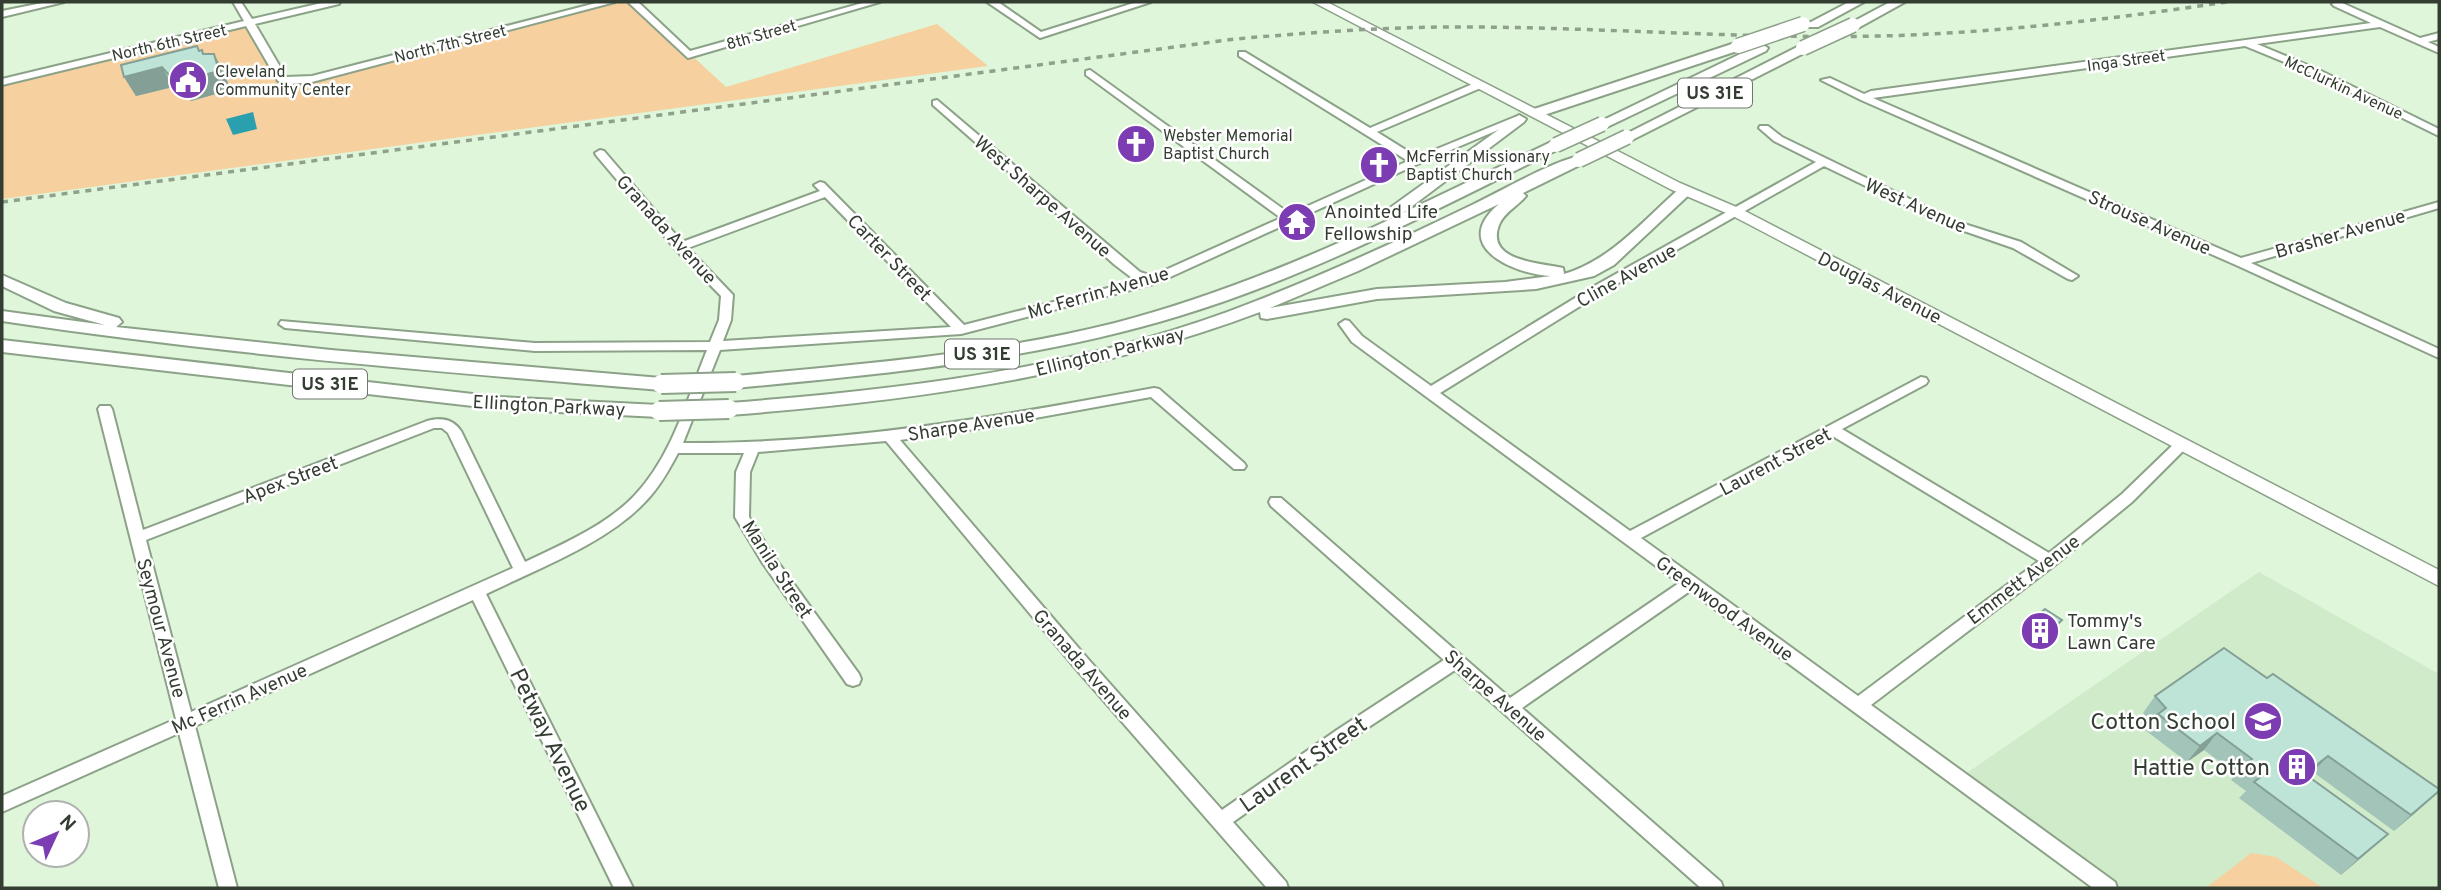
<svg xmlns="http://www.w3.org/2000/svg" width="2441" height="890" font-family="Overpass,sans-serif">
<rect width="100%" height="100%" fill="#dff6da"/>
<path fill="#d0ebca" d="M2259,572L2439,674V888H2108L1958,779Z"/>
<path fill="#f6d09f" d="M610,2H634L726,87L937,24L988,66L2,199V82L248,23L282,79H312Z
M2251,853L2276,857L2323,888H2206Z"/>
<path fill="#2aa0ae" d="M253,112L257,129L233,135L226,119Z"/>
<g fill="none" stroke-linecap="round" stroke-linejoin="round">
<g stroke="#8ca288" stroke-width="4">
<path id="minor" d="M47,2H64L2,17V11Z
M233,2H241L252,19L326,2H340L339,4L255,24L286,77L312,76L600,2H615L312,82L290,84L278,81L246,26L2,85V79L244,21Z
M628,2H638L690,51L866,2H880L688,58Z
M987,2H998L1041,32L1137,2H1151L1040,38Z
M2335,2H2340L2420,38L2439,33V39L2428,42L2439,47V53L2380,27L2257,44L2317,69L2439,129V136L2311,73L2245,46L1873,98L2241,258L2439,202V208L2251,263L2439,349V358L2236,265L1861,100L1821,80L1830,78L1864,94L1871,91L2371,23L2334,6L2332,4Z
M1239,52H1245L1370,128L1475,83H1483V87L1377,132L1417,157L1515,117L1519,116L1524,119L1420,163L1157,283L961,334L720,350L683,443C842,444 998,417 1154,388L1159,389L1244,463L1246,466L1244,469H1234L1151,397L975,429L900,440L1088,659L1222,810L1337,730L1444,660L1271,506L1269,502L1271,498H1281L1510,698L1679,583L1352,342L1339,324L1345,320L1349,321L1362,336L1431,386L1598,284L1816,162L1774,141L1759,128L1760,126H1768L1782,137L1955,221L2021,242L2078,276L2072,280L2068,279L2013,248L1947,225L1824,166L1606,290L1440,393L1630,531L1921,377L1926,378L1928,381L1926,384L1842,429L2049,553L2122,494L2177,441H2187L2189,444L2187,447L2132,502L2055,565L1871,705L2115,882L2117,888H2093L1690,591L1522,708L1721,882L1723,888H1701L1455,670L1349,740L1233,822L1286,882L1288,888H1267L1076,669L886,441L758,452L750,472L749,517L772,554L859,674L861,679L859,684L853,686L847,684L762,562L735,517L736,472L744,453H678C669,470 659,488 645,502C607,543 535,570 486,594L633,888H614L473,600L195,726L237,888H219L179,733L2,812V796L176,719L98,409L100,406H110L112,409L143,530L427,421C441,417 453,419 461,431L525,562C563,544 607,525 635,495C672,456 687,399 707,350L535,351L285,328L279,324L281,321L535,343L710,342L719,320L721,296L676,250L596,155L595,153L600,150L604,151L682,242L820,191L814,185L820,182L824,183L964,325L1139,280L1132,278L1115,265L933,105V101L937,100L1140,272L1152,276L1281,218L1086,75V71L1090,70L1290,214L1408,161L1239,56ZM825,197L951,327L723,341L731,320L733,295L688,248ZM434,428H442L448,433L513,568L191,712L146,540ZM1831,435L2039,561L1858,696L1641,538Z"/>
</g>
<g stroke="#8ca288" stroke-width="3">
<path id="major" d="M1313,2H1327L1680,183L1741,209L2439,570V586L1731,215L1670,189Z"/>
</g>
<g stroke="#8ca288" stroke-width="4">
<path id="highway" d="M1849,2H1864L1818,27H1808L1807,24Z
M1890,2H1905L1858,28L1853,29L1847,25Z
M1738,42L1743,43V49L1541,116L1536,117L1529,113L1531,110Z
M1761,44L1768,48L1766,51L1607,127L1602,128L1595,124Z
M1803,44L1808,45V51L1632,140H1622L1620,137Z
M1519,115L1526,119L1524,122L1403,213L1551,142H1561L1563,145L1561,148C1437,209 1312,276 1179,316C1035,360 885,374 736,388L727,382L736,376C863,364 991,354 1115,323C1211,298 1304,260 1393,218L1387,216L1385,213L1387,210Z
M1579,156L1586,160L1584,163L1523,193L1526,196C1518,206 1504,212 1499,225C1485,262 1542,263 1563,268L1564,274C1611,260 1644,220 1680,188H1690L1693,191L1614,265L1594,276L1536,289L1377,299L1267,319L1261,318L1260,312C1088,377 911,401 729,415L722,413L720,409L722,405L729,403C909,389 1088,368 1256,301C1330,272 1402,239 1474,204C1503,190 1549,163 1579,156ZM1499,204C1449,246 1513,274 1551,276L1505,282L1377,289L1270,308L1358,271Z
M2,275L66,303L119,318L122,322L116,327L331,350L661,378L670,384L661,390C441,372 221,354 2,321V311L105,325L54,311L2,286Z
M2,340L499,397L659,405L666,407L668,411L666,415L659,417L499,409L2,352Z"/>
</g>
<use href="#minor" fill="#fff" fill-rule="evenodd"/>
<use href="#major" fill="#fff" fill-rule="evenodd"/>
<use href="#highway" fill="#fff" fill-rule="evenodd"/>
<path stroke="#8fa08b" stroke-width="3.5" stroke-dasharray="6 6" stroke-linecap="butt" d="M2,202L1235,39C1316,32 1397,26 1478,27C1612,28 1746,39 1880,36C1996,33 2112,19 2227,2"/>
<g stroke="#8ca288" stroke-width="17" stroke-linecap="butt">
<path id="highway-bridge-far1" d="M1738,46L1803,24
M1803,48L1853,25
M1556,145L1602,124
M1579,160L1627,137"/>
</g>
<g stroke="#8ca288" stroke-width="22" stroke-linecap="butt">
<path id="highway-bridge" d="M661,384L736,382
M659,411L729,409"/>
</g>
<use href="#highway-bridge-far1" stroke="#fff" stroke-width="14"/>
<use href="#highway-bridge" stroke="#fff" stroke-width="18"/>
</g>
<path fill="#a3c4b9" d="M199,51L205,54L225,74L230,90L191,101L187,94L181,95L173,87L136,96L124,77Z
M2033,619L2055,631L2042,642L2026,630Z
M2267,678L2439,791L2394,831L2313,772L2308,776L2388,834L2341,875L2239,798L2246,791L2231,780L2236,774L2204,750L2187,762L2145,730L2151,722L2143,713L2155,696Z"/>
<path fill="#84a096" d="M202,50L213,70L214,54L225,74L230,90L191,101L187,94L181,95L170,76L176,74L203,54Z
M162,67L173,87L136,96L124,77Z
M2062,620L2055,631L2042,642L2049,631Z
M2217,733L2204,750L2187,762L2200,746Z
M2328,756L2313,772L2290,790L2305,774Z
M2439,791L2423,806L2394,831L2411,815Z
M2388,834L2370,850L2341,875L2358,859Z"/>
<path fill="#bde4d7" stroke="#84a096" stroke-width="2" d="M197,46L199,51L202,50L203,54H214L219,71L180,81L176,74L170,76L162,67L124,77L121,65Z
M2045,609L2062,620L2049,631L2033,619Z
M2224,648L2267,678L2273,674L2439,789V791L2411,815L2328,756L2305,774L2388,834L2358,859L2254,782L2262,776L2245,764L2252,759L2217,733L2200,746L2158,714L2166,708L2155,696Z"/>
<defs>
<g id="civic-disc" transform="scale(2.0125)"><circle r="9.5" fill="#7d3db2" stroke="#fff"/><path d="M-.6-6.5H3V-4.5H.6V-3L4-1V1h2V6H-6V1h2V-1L-.6-3ZM-1.2 2.5V6h2.4V2.5Z" fill="#fff"/></g>
<g id="church-disc" transform="scale(2.0125)"><circle r="9.5" fill="#7d3db2" stroke="#fff"/><path d="M-1.2-6h2.4v3.5h3.3v2.4h-3.3V6h-2.4V-.1h-3.3v-2.4h3.3Z" fill="#fff"/></g>
<g id="temple-disc" transform="scale(2.0125)"><circle r="9.5" fill="#7d3db2" stroke="#fff"/><path d="M0-6L5-2H3V0L6.5 2.5H4V6H1.5V3h-3V6H-4V2.5H-6.5L-3 0V-2H-5Z" fill="#fff"/></g>
<g id="building-disc" transform="scale(2.0125)"><circle r="9.5" fill="#7d3db2" stroke="#fff"/><path d="M-4-6H4V6H1V3H-1V6H-4ZM-2.5-4.3h1.7v1.8h-1.7ZM.8-4.3h1.7v1.8H.8ZM-2.5-1h1.7V.8h-1.7ZM.8-1h1.7V.8H.8Z" fill="#fff"/></g>
<g id="school-disc" transform="scale(2.0125)"><circle r="9.5" fill="#7d3db2" stroke="#fff"/><path d="M0-5L7-2L0 1L-7-2ZM-4 1L0 2.5L4 1V4Q0 6-4 4Z" fill="#fff"/></g>
</defs>
<g fill-rule="evenodd">
<use href="#civic-disc" x="188" y="80"/>
<use href="#church-disc" x="1136" y="144"/>
<use href="#church-disc" x="1379" y="165"/>
<use href="#temple-disc" x="1297" y="222"/>
<use href="#building-disc" x="2040" y="631"/>
<use href="#school-disc" x="2263" y="721"/>
<use href="#building-disc" x="2297" y="767"/>
</g>
<g text-anchor="middle" stroke-width="5" stroke-linejoin="round" paint-order="stroke">
<g font-size="16" fill="#343d32" stroke="#fff">
<text transform="translate(761 34) rotate(-16)" y="6">8th Street</text>
<text transform="translate(169 42) rotate(-13)" y="6">North 6th Street</text>
<text transform="translate(450 43) rotate(-14)" y="6">North 7th Street</text>
<text transform="translate(2126 60) rotate(-8)" y="6">Inga Street</text>
<text transform="translate(2344 87) rotate(25)" y="6">McClurkin Avenue</text>
</g>
<g font-size="16" fill="#343d32" stroke="#fff" text-anchor="start">
<text x="215" y="77">Cleveland<tspan x="215" dy="18">Community Center</tspan></text>
<text x="1163" y="141">Webster Memorial<tspan x="1163" dy="18">Baptist Church</tspan></text>
<text x="1406" y="162">McFerrin Missionary<tspan x="1406" dy="18">Baptist Church</tspan></text>
</g>
<g fill="#fff" stroke="#717770" stroke-width="2">
<rect x="1678" y="78.5" width="74" height="29" rx="5"/>
<rect x="945" y="339.5" width="74" height="29" rx="5"/>
<rect x="293" y="369.5" width="74" height="29" rx="5"/>
</g>
<g font-size="18" font-weight="bold" fill="#343d32">
<text x="1715" y="99">US 31E</text>
<text x="982" y="360">US 31E</text>
<text x="330" y="390">US 31E</text>
</g>
<g font-size="19" fill="#343d32" stroke="#fff">
<text transform="translate(1043 196) rotate(41)" y="7">West Sharpe Avenue</text>
<text transform="translate(1916 205) rotate(24)" y="7">West Avenue</text>
<text transform="translate(2150 222) rotate(24)" y="7">Strouse Avenue</text>
<text transform="translate(667 229) rotate(48)" y="7">Granada Avenue</text>
<text transform="translate(2340 233) rotate(-16)" y="7">Brasher Avenue</text>
<text transform="translate(890 257) rotate(46)" y="7">Carter Street</text>
<text transform="translate(1626 275) rotate(-29)" y="7">Cline Avenue</text>
<text transform="translate(1880 287) rotate(27)" y="7">Douglas Avenue</text>
<text transform="translate(1098 292) rotate(-16)" y="7">Mc Ferrin Avenue</text>
<text transform="translate(1110 351) rotate(-14)" y="7">Ellington Parkway</text>
<text transform="translate(549 405) rotate(3)" y="7">Ellington Parkway</text>
<text transform="translate(971 424) rotate(-9)" y="7">Sharpe Avenue</text>
<text transform="translate(1775 461) rotate(-28)" y="7">Laurent Street</text>
<text transform="translate(290 479) rotate(-21)" y="7">Apex Street</text>
<text transform="translate(778 569) rotate(57)" y="7">Manila Street</text>
<text transform="translate(2023 579) rotate(-37)" y="7">Emmett Avenue</text>
<text transform="translate(1725 608) rotate(36)" y="7">Greenwood Avenue</text>
<text transform="translate(162 628) rotate(75)" y="7">Seymour Avenue</text>
<text transform="translate(1083 664) rotate(49)" y="7">Granada Avenue</text>
<text transform="translate(1496 695) rotate(41)" y="7">Sharpe Avenue</text>
<text transform="translate(239 698) rotate(-24)" y="7">Mc Ferrin Avenue</text>
</g>
<g font-size="19" fill="#343d32" stroke="#fff" text-anchor="start">
<text x="1324" y="218">Anointed Life<tspan x="1324" dy="22">Fellowship</tspan></text>
<text x="2067" y="627">Tommy's<tspan x="2067" dy="22">Lawn Care</tspan></text>
</g>
<g font-size="23" fill="#343d32" stroke="#fff" text-anchor="end">
<text x="2236" y="729">Cotton School</text>
<text x="2270" y="775">Hattie Cotton</text>
</g>
<g font-size="23" fill="#343d32" stroke="#fff">
<text transform="translate(551 740) rotate(64)" y="8">Petway Avenue</text>
<text transform="translate(1303 764) rotate(-35)" y="8">Laurent Street</text>
</g>
</g>
<rect width="2441" height="890" fill="none" stroke="#343d32" stroke-width="7"/>
<g transform="translate(56 834) rotate(46)"><circle r="33" fill="#ffffff" stroke="#aeb1ad" stroke-width="2"/>
<path d="M0-5L12 26L0 18L-12 26Z" fill="#7d3db2"/>
<text y="-10" font-size="19" font-weight="bold" text-anchor="middle" fill="#343d32">N</text>
</g>
</svg>
